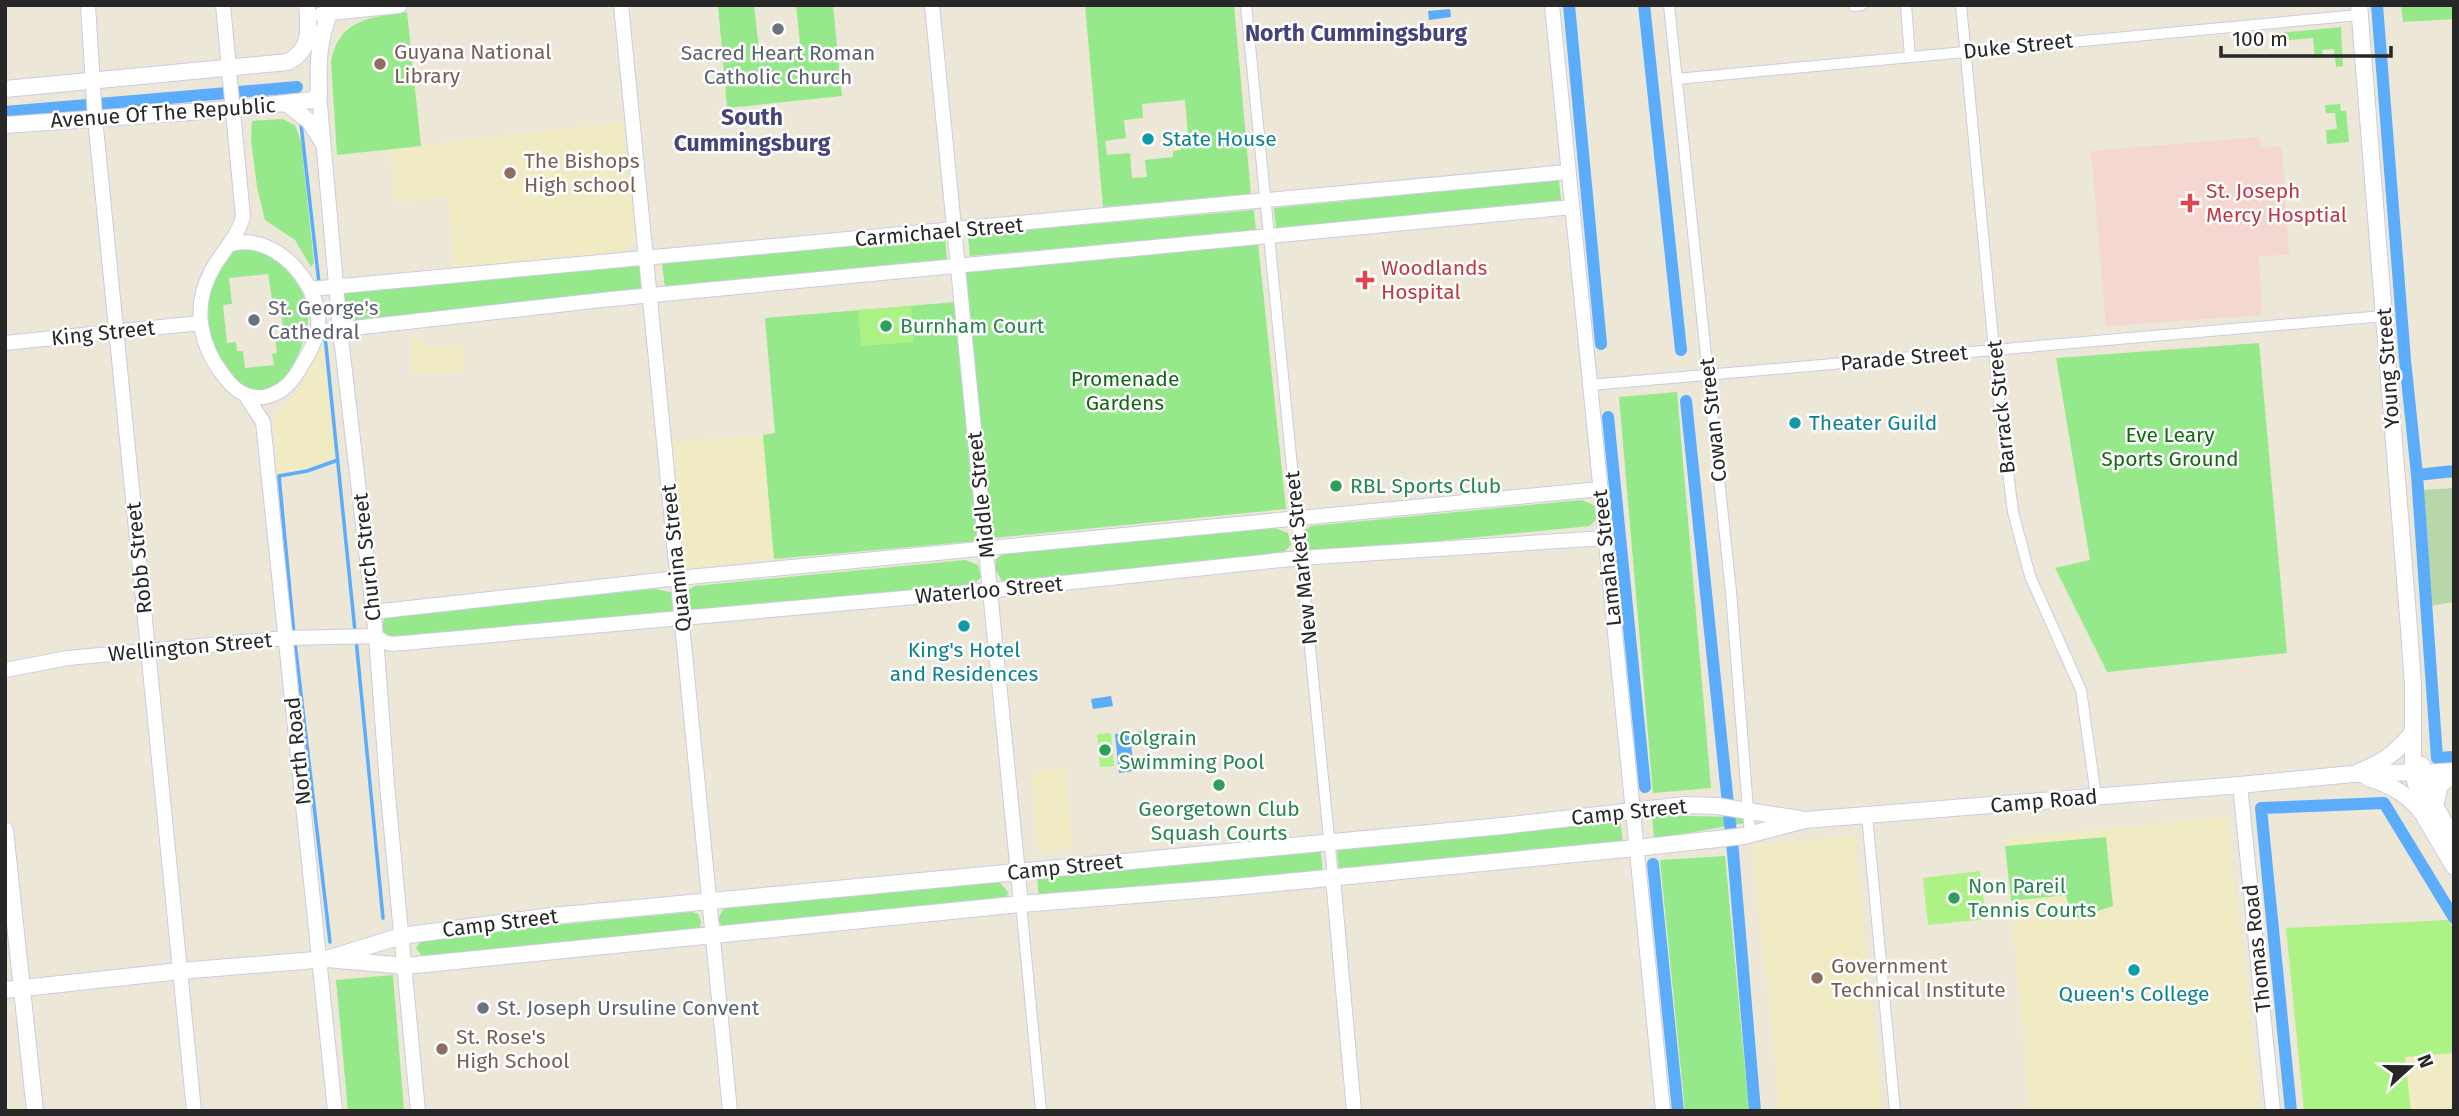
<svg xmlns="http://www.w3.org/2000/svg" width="2459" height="1116" font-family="'Fira Sans',sans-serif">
<rect width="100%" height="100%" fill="#ece7d6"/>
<path fill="#f0ebc2" d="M623,122L637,240L623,253L455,268L448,197L394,203L390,149Z
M423,339L424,348L462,344L465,371L413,375L410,340Z
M319,348H323L335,458L307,469L277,473L274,415L299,390Z
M763,435L774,559L683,569L671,442Z
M1065,769L1072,849L1038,852L1031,772Z
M2227,817L2260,1111H2030L2005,839Z
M1855,836L1882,1111H1780L1752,845Z
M2454,1053V1111H2411L2405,1057Z"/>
<path fill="#f4d7d1" d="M2260,137L2261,148L2282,146L2289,254L2259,257L2262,315L2106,326L2091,151Z"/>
<path fill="#96e98b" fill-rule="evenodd" d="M718,5H754L760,58L801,53L796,5H833L842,96L727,108Z
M1085,5H1234L1251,194L1103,207ZM1185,100L1188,135L1180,136L1181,150L1173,151V157L1145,160L1147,177L1132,178L1130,153L1107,155L1105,141L1126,138L1124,120L1143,118L1142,104Z
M2401,5H2454V19L2403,22Z
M407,12L421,146L337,155L331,61C340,18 370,18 407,12Z
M2341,27L2343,66L2336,67L2334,49L2322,50L2323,57L2315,58L2313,38L2278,41L2277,33Z
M2340,104L2341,111H2346L2349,142L2327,144L2326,130L2337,129L2335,113H2326L2325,105Z
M282,119L295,125L301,141L314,263L311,267L295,240L265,220L257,187L251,140L252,121Z
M1559,180L1561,201L1276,228L1274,208Z
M1254,210L1256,231L970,256L968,235Z
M945,236L947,262L665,288L662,263Z
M1258,243L1286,509L992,538L965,272Z
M247,246C254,248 262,249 267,253C284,264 304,288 308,308C312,332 288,394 258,392C243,392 232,378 225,368C221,361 214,353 211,345C201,320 207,280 224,259C230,252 239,249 247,246ZM268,274L272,299H280L284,336L275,337L277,353L272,354L274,365L245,368L243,351H237L236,342L227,343L223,305L232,304L229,278Z
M641,265L644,293L345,321L342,292Z
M956,302L977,541L774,559L763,435L775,433L765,318Z
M2259,343L2287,653L2107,672L2055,568L2090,560L2056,358Z
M1677,392L1711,788L1653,793L1619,397Z
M1582,500L1595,506L1598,517L1590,526L1337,551L1308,553L1304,549L1303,531L1311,526Z
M1275,528L1288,533L1291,545L1283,553L1272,556L1002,581L995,569L996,559L1005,553Z
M965,560L978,565L981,577L973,586L692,613L687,609L686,591L695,586Z
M655,589L675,593L676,605L673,612L389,638L381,631L384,619L391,615Z
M1652,815L1773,818L1654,839Z
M1620,817L1623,844L1339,870L1337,847Z
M2106,837L2113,906L2072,920L2066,895L2011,901L2005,846Z
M1320,846L1323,873L1039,899L1037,876Z
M1725,856L1749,1111H1685L1660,860Z
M999,882L1008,892L1006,901L723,928L718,920L722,911L727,907Z
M691,912L698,914L701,921L700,929L423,958L416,948L422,938Z
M393,975L404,1111H348L336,980Z"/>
<path fill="#b7d7ab" d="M2454,488V602L2430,606L2423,490Z"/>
<path fill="#acf285" d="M911,306L914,342L861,346L858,310Z
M1111,733L1114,766L1100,767L1097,734Z
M1980,871L1986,919L1928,925L1923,878Z
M2448,920L2454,929V1053L2405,1057L2411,1111H2304L2286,928Z"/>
<path fill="#5badfb" d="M1450,9L1451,17L1429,20L1428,11Z
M1111,696L1113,706L1093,709L1091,699Z
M1145,731L1146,742L1131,744L1134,771L1119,773L1115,734Z"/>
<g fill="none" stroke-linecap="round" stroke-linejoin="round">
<path stroke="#5badfb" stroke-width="3.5" d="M297,87L299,99
M301,124L319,283
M325,336L355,631
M294,635L279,476L307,471L338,460
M356,639L383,918
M295,643L330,942"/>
<path stroke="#5badfb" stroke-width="12" d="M1569,5L1601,344
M1644,5L1681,350
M2377,5L2405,360L2417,475L2454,471
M5,112L297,87
M1686,401L1733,852L1755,1111
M1608,417L1645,787
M2417,475L2437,758L2454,757
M1653,864L1678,1111
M2291,1111L2261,808L2384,803L2454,918"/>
<g stroke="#cccbe2" stroke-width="12">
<path id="minor" d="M1246,5L1333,878
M1669,5L1731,592L1750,835
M1906,5L1910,57
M1961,5L1998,391L2013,512L2030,576L2081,690L2096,796
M1854,6L1862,5
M1677,79L2359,15
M1590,385L2384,316
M1867,815L1895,1111
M1021,904L1041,1111"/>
</g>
<g stroke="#cccbe2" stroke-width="16">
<path id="tertiary" d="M88,5L95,118L194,1111
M223,5L243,217C237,239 221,252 211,272C192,307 200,346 224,376C234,390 246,399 264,397C284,393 294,380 303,363C309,353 316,341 318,329C323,286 276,232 232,244
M621,5L730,1111
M932,5L1021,904
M1552,5L1663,1111
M319,94L340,329L376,636L387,785L418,1111
M310,289L1568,172
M318,332L611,299L1572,207
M5,343L200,323
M246,396L263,422L335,1111
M373,612L678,578L1600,489
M5,670L68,658L286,638L376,636L384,642L392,644L1005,589L1300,558L1605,538
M2424,772L2454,770
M2240,785L2273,1111
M1333,878L1354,1111"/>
</g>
<g stroke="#cccbe2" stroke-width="18">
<path id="secondary" d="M2359,5L2409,629L2413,685V773L2425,818L2454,867
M322,15L330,12L399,5
M5,89L288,62C312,49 309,30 307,5
M287,104L309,121L322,141
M5,125L232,109L313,100L319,94C318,64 318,40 330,12
M2422,765L2435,806L2454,839
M2360,771C2383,763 2398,751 2413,732
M2368,778C2389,784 2409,795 2422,813
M2435,806L2440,785L2454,775
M5,830L35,1111
M327,959L406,966L1021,904L1235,887L1636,848L1744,836L1805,820L2240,785L2352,774L2424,772
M5,990L180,971L327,959L401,936L552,916L1502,826L1685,805L1717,806L1799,819"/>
</g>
<use href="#minor" stroke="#fff" stroke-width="10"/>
<use href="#tertiary" stroke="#fff" stroke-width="14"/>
<use href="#secondary" stroke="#fff" stroke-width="16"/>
</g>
<g fill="#6b7280" stroke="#fff" stroke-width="2.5">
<circle cx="778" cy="29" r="7"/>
<circle cx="254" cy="320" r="7"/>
<circle cx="483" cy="1008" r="7"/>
</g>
<g fill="#8d6e63" stroke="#fff" stroke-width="2.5">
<circle cx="380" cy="64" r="7"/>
<circle cx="510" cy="173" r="7"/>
<circle cx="1817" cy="978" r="7"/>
<circle cx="442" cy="1049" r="7"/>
</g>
<g fill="#0f9aa8" stroke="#fff" stroke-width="2.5">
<circle cx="1148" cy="139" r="7"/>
<circle cx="1795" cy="423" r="7"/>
<circle cx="964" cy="626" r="7"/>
<circle cx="2134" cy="970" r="7"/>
</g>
<g fill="#e0444e" stroke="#fff" stroke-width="2.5">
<path d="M2186.5 192.5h7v7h7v7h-7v7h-7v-7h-7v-7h7z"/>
<path d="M1361.5 269.5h7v7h7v7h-7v7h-7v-7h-7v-7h7z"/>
</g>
<g fill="#2e9e5b" stroke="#fff" stroke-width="2.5">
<circle cx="886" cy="326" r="7"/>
<circle cx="1336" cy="486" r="7"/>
<circle cx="1105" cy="750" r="7"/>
<circle cx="1219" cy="785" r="7"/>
<circle cx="1954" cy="898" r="7"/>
</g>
<g text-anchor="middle" stroke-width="5" stroke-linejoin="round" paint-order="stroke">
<g font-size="21" fill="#272727" stroke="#fff">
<text transform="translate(2018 46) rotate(-6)" y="7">Duke Street</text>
<text transform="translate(163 113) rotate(-4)" y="7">Avenue Of The Republic</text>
<text transform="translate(939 232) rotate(-5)" y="7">Carmichael Street</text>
<text transform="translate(103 333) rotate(-6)" y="7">King Street</text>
<text transform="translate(1904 358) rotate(-5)" y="7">Parade Street</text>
<text transform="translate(2388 368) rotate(-94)" y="7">Young Street</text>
<text transform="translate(2001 407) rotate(-96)" y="7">Barrack Street</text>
<text transform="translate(1713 420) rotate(-96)" y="7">Cowan Street</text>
<text transform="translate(981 495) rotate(-96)" y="7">Middle Street</text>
<text transform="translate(367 557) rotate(-96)" y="7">Church Street</text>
<text transform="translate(139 558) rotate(-96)" y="7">Robb Street</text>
<text transform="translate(676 558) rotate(-96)" y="7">Quamina Street</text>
<text transform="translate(1301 558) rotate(-96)" y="7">New Market Street</text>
<text transform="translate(1607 558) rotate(-96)" y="7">Lamaha Street</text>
<text transform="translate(989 590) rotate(-5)" y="7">Waterloo Street</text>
<text transform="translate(190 647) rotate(-5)" y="7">Wellington Street</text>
<text transform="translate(298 751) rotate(-96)" y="7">North Road</text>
<text transform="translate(2044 801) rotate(-5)" y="7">Camp Road</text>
<text transform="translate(1629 812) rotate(-6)" y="7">Camp Street</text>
<text transform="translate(1065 867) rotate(-6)" y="7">Camp Street</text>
<text transform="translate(500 923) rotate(-7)" y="7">Camp Street</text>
<text transform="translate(2257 948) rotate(-96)" y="7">Thomas Road</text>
</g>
<g font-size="21" fill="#785e54" stroke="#fff" text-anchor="start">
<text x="394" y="59">Guyana National<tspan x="394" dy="24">Library</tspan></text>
<text x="524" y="168">The Bishops<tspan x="524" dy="24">High school</tspan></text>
<text x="1831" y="973">Government<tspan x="1831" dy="24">Technical Institute</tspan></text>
<text x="456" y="1044">St. Rose's<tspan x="456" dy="24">High School</tspan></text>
</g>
<g font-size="21" fill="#5b616d" stroke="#fff" text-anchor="start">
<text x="778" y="60" text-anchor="middle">Sacred Heart Roman<tspan x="778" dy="24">Catholic Church</tspan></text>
<text x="268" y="315">St. George's<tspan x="268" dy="24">Cathedral</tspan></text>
<text x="497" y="1015">St. Joseph Ursuline Convent</text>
</g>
<g font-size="21" fill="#0d838f" stroke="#fff" text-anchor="start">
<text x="1162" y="146">State House</text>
<text x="1809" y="430">Theater Guild</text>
<text x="964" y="657" text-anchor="middle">King's Hotel<tspan x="964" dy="24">and Residences</tspan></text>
<text x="2134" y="1001" text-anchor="middle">Queen's College</text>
</g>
<g font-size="21" fill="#be3a42" stroke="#fff" text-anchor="start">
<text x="2206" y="198">St. Joseph<tspan x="2206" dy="24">Mercy Hosptial</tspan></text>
<text x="1381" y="275">Woodlands<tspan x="1381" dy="24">Hospital</tspan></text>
</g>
<g font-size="21" fill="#27864d" stroke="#fff" text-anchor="start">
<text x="900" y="333">Burnham Court</text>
<text x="1350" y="493">RBL Sports Club</text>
<text x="1119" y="745">Colgrain<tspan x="1119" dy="24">Swimming Pool</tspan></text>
<text x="1219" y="816" text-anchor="middle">Georgetown Club<tspan x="1219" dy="24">Squash Courts</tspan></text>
<text x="1968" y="893">Non Pareil<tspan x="1968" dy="24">Tennis Courts</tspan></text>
</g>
<g font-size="21" fill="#116912" stroke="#fff">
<text x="1125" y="386">Promenade<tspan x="1125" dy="24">Gardens</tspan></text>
<text x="2170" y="442">Eve Leary<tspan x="2170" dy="24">Sports Ground</tspan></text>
</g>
<g font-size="23" font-weight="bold" fill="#45437b" stroke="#fff">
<text x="1356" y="41">North Cummingsburg</text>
<text x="752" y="125">South<tspan x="752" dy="26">Cummingsburg</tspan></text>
</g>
</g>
<rect width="2459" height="1116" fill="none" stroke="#272727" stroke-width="14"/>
<g transform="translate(2410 1067) rotate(69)" stroke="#ffffff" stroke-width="5" paint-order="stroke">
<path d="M0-5L12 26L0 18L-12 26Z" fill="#272727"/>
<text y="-10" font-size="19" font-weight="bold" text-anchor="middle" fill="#272727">N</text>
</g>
<path d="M2221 46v10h170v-10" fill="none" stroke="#272727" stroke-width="3.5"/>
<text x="2232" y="46" font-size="21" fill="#272727" stroke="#ffffff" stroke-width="5" paint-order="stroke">100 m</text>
</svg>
